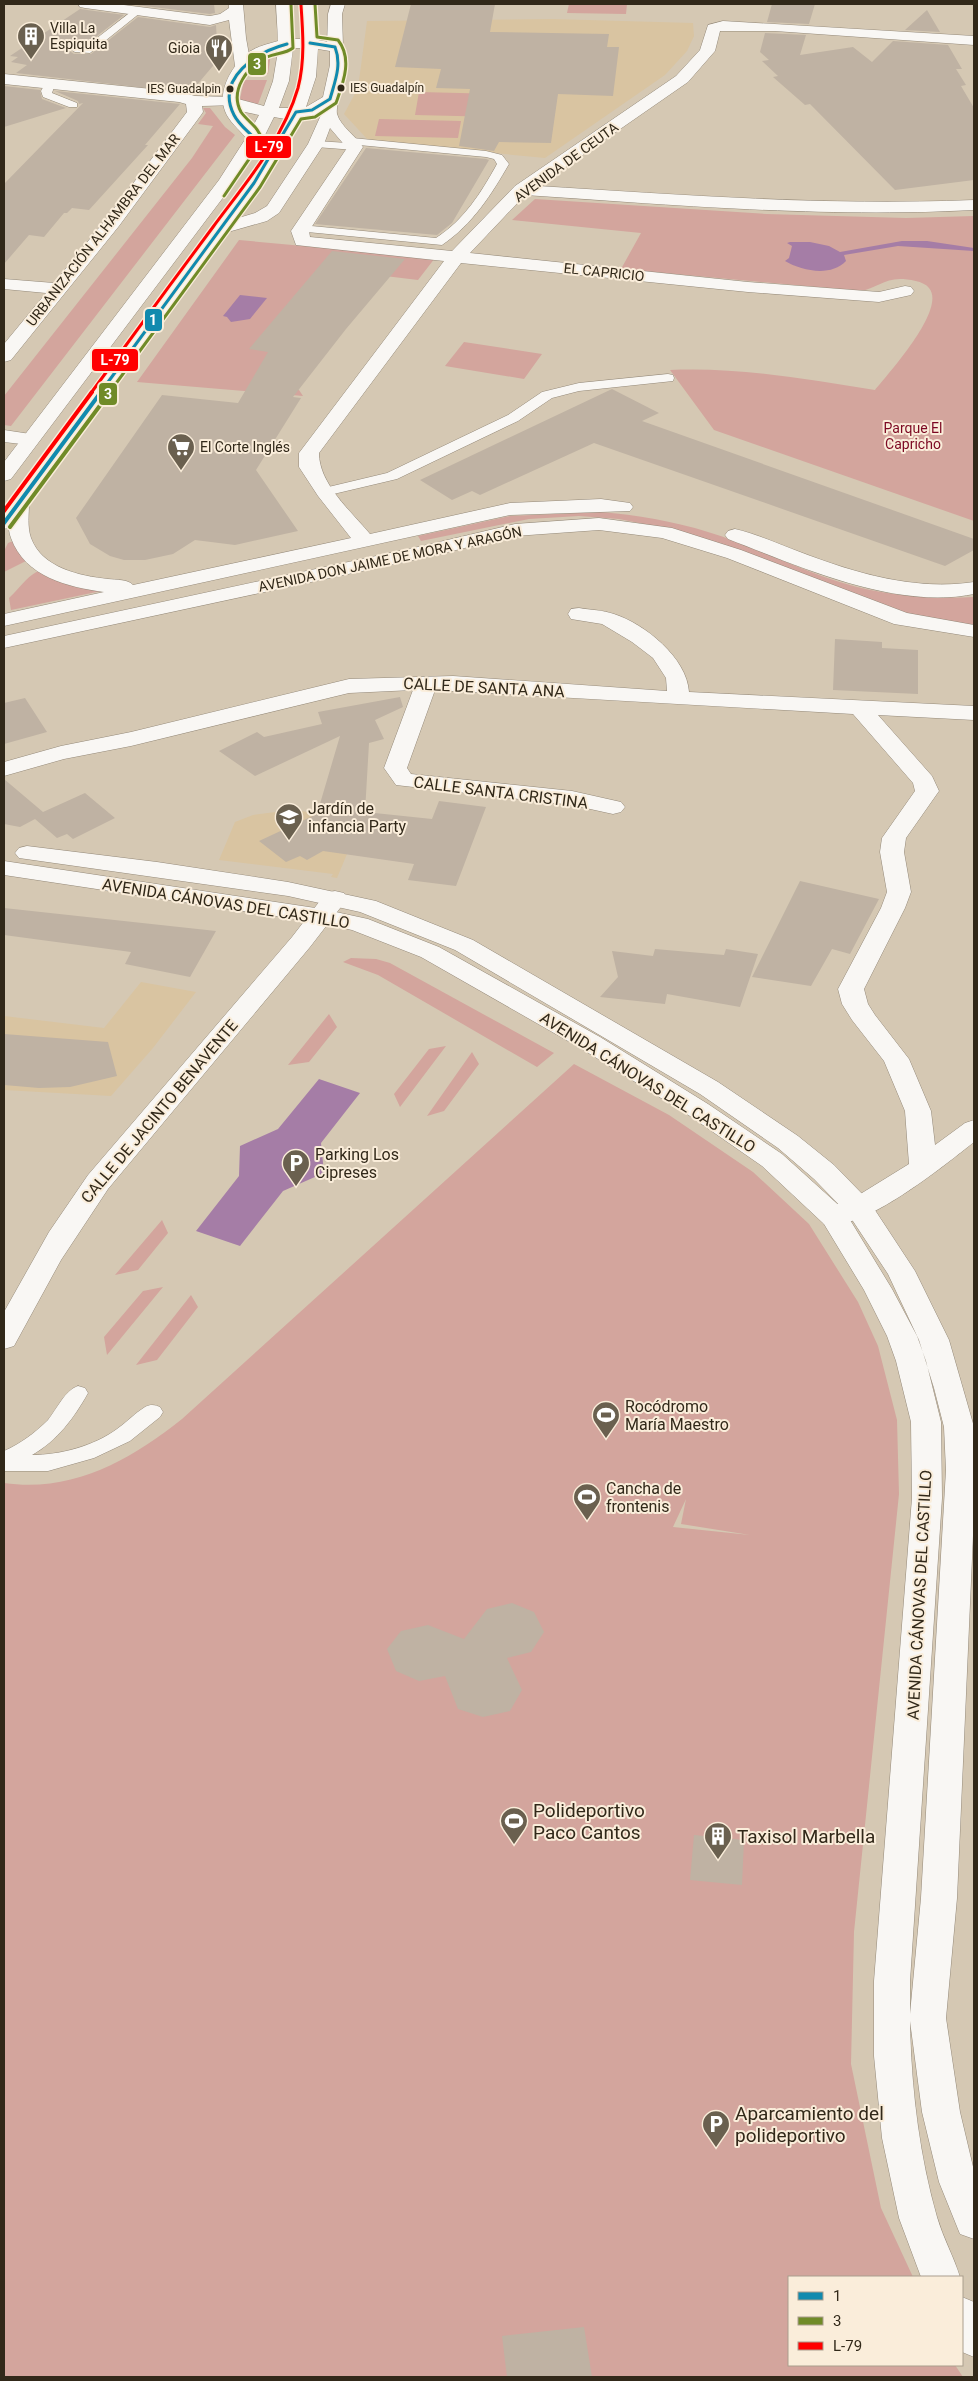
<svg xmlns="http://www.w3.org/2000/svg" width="978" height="2381" font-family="Roboto,sans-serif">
<rect width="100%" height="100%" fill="#d5c8b3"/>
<path fill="#d9c4a1" d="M552,19L693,23L694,36L687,51L665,75L545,158L369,141L344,114L358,88L367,21Z
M291,810L362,818L337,878L331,877L333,874L219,860L235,822L253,815Z
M141,982L196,992L153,1048L111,1096L4,1090V1016L104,1028Z"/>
<path fill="#d3a59d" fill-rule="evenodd" d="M569,4H627L626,14L567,13Z
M271,53L268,74H247L259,58Z
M244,80H267L257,107L242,101L240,99Z
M419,92L541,95L538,118L415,115Z
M203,108H210L225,127L235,135L11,426L4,425V396L192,158L213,126L198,124L206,113Z
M379,119L461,121L458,138L375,136Z
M535,199L766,214L906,218L974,216V521L714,430L670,370C739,367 807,379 875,390C888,374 947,309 929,288C924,281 908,279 900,279C884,279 875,289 860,291L621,269L641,233L512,220Z
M239,240L435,258L418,280L385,276L268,352L291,386L299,390L303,396L137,382Z
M464,342L542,354L524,379L445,366Z
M600,512C637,515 673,521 708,532C754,546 797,569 843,583C885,596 931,599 974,597V625L923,617L884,607L684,532L619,519L579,516L529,519L421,541L418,536L510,516Z
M13,541L26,561L4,572V551L8,543Z
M38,571L101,591L11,610L9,598C21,587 24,579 38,571Z
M351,958L376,959L390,963L554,1053L537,1067L378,975L343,962Z
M329,1014L337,1027L309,1062L288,1065Z
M446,1046L400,1107L394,1094L429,1049Z
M472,1052L479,1064L444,1111L427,1116Z
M574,1064L669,1115L753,1172L809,1224L858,1302L878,1346L897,1420L899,1494L854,1932L851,2064L881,2208L913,2277H789V2365H955L963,2377H4V1483C73,1493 130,1460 182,1419ZM686,1499L681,1524L750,1535L673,1527Z
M162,1220L168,1233L138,1270L115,1275Z
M163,1287L107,1355L104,1337L143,1291Z
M191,1295L198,1307L157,1360L136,1365Z"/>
<path fill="#a57da6" d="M902,241H927L974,248V251L898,246L844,255L846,261C831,277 802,271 785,261L789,258L792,246L787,243L790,242H810L829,246L840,252Z
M240,295L267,298L250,319L231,322L227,317L223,316Z
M319,1079L360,1093L321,1143L324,1173L283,1191L240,1246L196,1231L239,1176L240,1146L278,1129Z"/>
<path fill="#bfb2a3" d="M129,4H214L215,13L210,14Z
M411,4H495L490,32L609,34L607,47H619L613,96L558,94L551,143L499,142L494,151L459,146L470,89L436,88L441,69L395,67Z
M772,4H815L809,24L767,22Z
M80,9L124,15L84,46L75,44L69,47L68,50L74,54H91L138,17L210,27L216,25L218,60L190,93L16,73L27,65L11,62L18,57L10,56Z
M927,10L940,32L905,30Z
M765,33L806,35L800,55L853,47L872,62L893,41L948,45L962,69H956L966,85L961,86L974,108V180L895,190L810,104L805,105L773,77L778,76L762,61L769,60L760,52Z
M4,86L40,90L42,99L66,108L4,127Z
M55,91L180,104L145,145H148L89,210L72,208L67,213H64L44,237L29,235L4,264V184L83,103L79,104L78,101Z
M366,148L486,159L489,160L452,223L437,235L315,224Z
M332,251L405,259L346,329L293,397L301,398L256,470L298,531L235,545L195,540L173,554L145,560H124L110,556L90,544L76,518L162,395L238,403L268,352L249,349Z
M612,389L659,413L642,421L974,539V550L945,566L594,443L480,495L472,491L452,500L420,480Z
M835,639L882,642V648L918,650V694L833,690Z
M400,697L403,707L375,720L384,739L369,743L365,812L432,819L439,801L486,807L456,886L408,880L414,864L323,851L307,860L300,856L286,862L259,841L317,814L340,736L255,776L219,751L257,732L264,737L322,724L318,712Z
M25,698L47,732L4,744V703Z
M4,779L43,812L85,793L115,818L73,839L67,834L57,838L35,819L20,827L4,824Z
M800,881L879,899L850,954L832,949L811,986L752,977Z
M4,908L216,931L190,977L125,964L131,952L4,935Z
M655,949L724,955L726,949L758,954L740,1007L667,994L665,1004L600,997L618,977L612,951L653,956Z
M4,1034L108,1042L117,1076L70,1087L39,1088L4,1085Z
M512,1603L534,1612L544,1632L531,1652L507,1658L522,1690L510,1711L483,1717L458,1709L445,1676L419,1681L396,1671L387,1649L401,1631L428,1625L464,1639L487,1609Z
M694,1835L744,1840L742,1885L690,1880Z
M584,2327L592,2377H507L502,2336Z"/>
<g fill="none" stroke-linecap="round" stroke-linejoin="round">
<g stroke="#948979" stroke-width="1">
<path id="lane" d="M136,8L141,11L140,13L90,53L75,52L70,49L75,46L84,48Z
M50,81L55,84L52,93L77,103V107H69L43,97L41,91L46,82Z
M352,138L486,151L502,155L509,164C491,195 473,224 442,245L297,231L295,229L301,225L436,238C464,220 481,193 497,164L494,159L486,157L359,145V149L355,150L316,147L310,144L316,141L348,143V139Z
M668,374L673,375L674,378L673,381L579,391L552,398L518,421L397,479L325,496L318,492L320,489L387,473L508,415L542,392L579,383Z
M78,1386L85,1388L88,1393C74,1418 57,1441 32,1455C60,1455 94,1446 117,1429C127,1422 135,1413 145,1407C151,1404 155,1405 160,1407L163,1412L160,1417L130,1441L94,1458L48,1471H4V1451C20,1444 35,1433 48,1420C57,1409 65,1390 78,1386Z"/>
</g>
<g stroke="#948979" stroke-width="1">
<path id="street" d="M78,4H116L210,16L220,14L229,8V4H243L246,38L251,66L243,71L235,66L229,20L210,25L85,8L80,7Z
M331,4H345L342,14L343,47L335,52L327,47L328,14Z
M723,21L974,36V45L775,31H720L715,51L688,82L538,186C683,195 828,206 974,200V210C824,218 675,205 525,195L470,253L748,282L879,292L905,286L911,287L914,291L911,295L879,302L748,292L461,263L319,453C319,484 351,511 370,534L510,503L601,499L630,503L633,507L630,511L510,515L4,626V614L104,592C68,587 25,577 11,538C7,528 9,514 9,503L12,499L19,497L26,499L29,503C29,514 27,527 31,538C42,568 80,576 108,579C116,580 128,579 133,585L351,538L318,496L299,467V453L444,261L296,245L291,231L347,148L330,128L324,144L279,213L267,221L221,234L215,233L212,229L215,225L255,213L267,206L308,144L321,115L324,98H336C339,104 336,108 337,114C341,127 356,136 363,147L309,231L310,237L452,251L515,186L676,76L700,50L708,25Z
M4,74L181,92L195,96L231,97L237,99L239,102L237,105L202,106L203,112L201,115L119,226L11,360L4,362V344L46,293L4,289V279L54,283L107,218L187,112L186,104L179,102L4,84Z
M4,430L37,435L40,439L37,443L30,445L4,442Z
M599,518L672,528L741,550L907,613L974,625V637L894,624L727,558L662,538L599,530L515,536L418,559L4,648V636L418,547L515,524Z
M735,529C757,534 778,544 800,552C855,573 915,591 974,582V594C895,610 801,567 728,539L725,535L728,531Z
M579,608C590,610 603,610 614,614C645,624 687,658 689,692L974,706V720L878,715L932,776L939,791L906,838L904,852L911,892L905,908L864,989L868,1004L875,1015L909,1059L931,1111L935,1145L965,1123L974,1120V1142C945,1165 860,1234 824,1224L820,1217L824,1210L862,1193L909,1164L905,1111L884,1061L852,1020L842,1004L838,989L881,908L887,892L880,852L882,838L915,791L913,783L853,714L435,690L407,768L411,774L572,791L621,802L625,807L621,812L613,814L572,805L396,785L384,768L413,690L349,693L131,746L64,759L4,776V762L61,746L131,732L349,679L453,676L667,691L666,678L653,658L632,642L602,624L571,619L568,614L571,609Z
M335,891L344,893L347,898L344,903L310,947L108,1189L61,1260L14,1346L4,1349V1312L49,1232L88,1175L292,937L326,893Z"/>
</g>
<g stroke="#948979" stroke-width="1">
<path id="secondary" d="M27,846L157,862L288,882L376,901L473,940L718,1082L798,1136L834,1165L869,1201L915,1271L949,1340L974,1427V1513L957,1898L946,2018L960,2112L974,2171V2239L960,2234L939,2182L922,2112L910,2021C911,2086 919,2154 937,2217C943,2238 954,2257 960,2277H921L899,2218L882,2138L874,2056V1981L912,1498L911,1422L896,1361L887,1336L864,1290L824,1224L762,1166L690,1116L582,1049L421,957L352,930L322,923L4,875V861L322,909L368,919L439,947L600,1037L708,1104L782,1154L844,1210L892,1289L917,1336L926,1361L941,1422L942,1498L910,1981V2014L921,1898L946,1470L944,1427L934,1388L919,1340L888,1274L849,1215L814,1179L778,1148L700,1094L455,950L360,912L288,896L19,858L15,853L19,848Z
M962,2297L974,2302V2357L962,2352Z"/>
</g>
<g stroke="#948979" stroke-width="1">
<path id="primary" d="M276,4H290L293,39H303L301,4H315L318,40L340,44C349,56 345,88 337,101C330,112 314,116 302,117L260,187L11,527L4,529V509L247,181L285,119L274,117L263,139L231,187L11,479L4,481V462L219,180L246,138C239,129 229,122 225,111C217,90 233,64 249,52C258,46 268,44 278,41ZM293,48H303L300,77L290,108H279L289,81ZM318,49L330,51V65L323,97L306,107L316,77ZM278,51L273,81L264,106L238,99C240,75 255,58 278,51ZM240,111L259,115L253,126Z"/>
</g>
<use href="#lane" fill="#f9f7f4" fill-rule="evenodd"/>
<use href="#street" fill="#f9f7f4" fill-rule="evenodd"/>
<use href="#secondary" fill="#f9f7f4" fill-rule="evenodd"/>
<use href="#primary" fill="#f9f7f4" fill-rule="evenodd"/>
<g stroke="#faedda" stroke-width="5.5">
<path id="bus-1-far1" d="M296,112L312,110L330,99C335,81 342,65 335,47L310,43
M255,139C248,131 239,125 234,115C215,78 257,52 287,44
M100,393L254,183L296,112"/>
</g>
<g stroke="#faedda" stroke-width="7">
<path id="bus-1" d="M4,523L101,392"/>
</g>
<g stroke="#faedda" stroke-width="5.5">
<path id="bus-2-far1" d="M224,196L262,140C259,127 248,122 241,112C229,90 248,66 267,57C276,53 285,54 293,48L291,4
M109,393L260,187L301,119L315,117L336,103C343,83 353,59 338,40L317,37L315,4"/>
</g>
<g stroke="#faedda" stroke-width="7">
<path id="bus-2" d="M10,527L110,392"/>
</g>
<g stroke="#faedda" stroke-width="5.5">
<path id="bus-3-far1" d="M91,393C131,338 172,282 213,227C244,185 283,140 298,88C305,61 303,33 301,5"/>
</g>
<g stroke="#faedda" stroke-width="7">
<path id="bus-3" d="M4,511L92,392"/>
</g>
<use href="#bus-1-far1" stroke="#118aae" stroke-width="3"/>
<use href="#bus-1" stroke="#118aae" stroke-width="4"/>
<use href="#bus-2-far1" stroke="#708b28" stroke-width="3"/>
<use href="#bus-2" stroke="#708b28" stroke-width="4"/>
<use href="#bus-3-far1" stroke="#f00" stroke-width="3"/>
<use href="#bus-3" stroke="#f00" stroke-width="4"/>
</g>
<defs>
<g id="building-pin" transform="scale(1.4375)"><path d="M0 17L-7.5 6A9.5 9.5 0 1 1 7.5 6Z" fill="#6a604f" stroke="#faedda"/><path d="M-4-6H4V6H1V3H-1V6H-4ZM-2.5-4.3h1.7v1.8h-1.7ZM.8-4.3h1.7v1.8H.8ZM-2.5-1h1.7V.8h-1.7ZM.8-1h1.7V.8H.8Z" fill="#fff"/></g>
<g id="restaurant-pin" transform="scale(1.4375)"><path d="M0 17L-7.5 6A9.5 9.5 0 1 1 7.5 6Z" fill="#6a604f" stroke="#faedda"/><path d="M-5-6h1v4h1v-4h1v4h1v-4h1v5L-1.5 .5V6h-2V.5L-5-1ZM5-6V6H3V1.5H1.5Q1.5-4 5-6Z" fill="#fff"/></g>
<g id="supermarket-pin" transform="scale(1.4375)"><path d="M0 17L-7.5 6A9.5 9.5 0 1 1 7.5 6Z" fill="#6a604f" stroke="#faedda"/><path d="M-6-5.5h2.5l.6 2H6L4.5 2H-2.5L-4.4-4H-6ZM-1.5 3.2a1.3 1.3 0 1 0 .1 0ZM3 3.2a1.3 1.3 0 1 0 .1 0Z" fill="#fff"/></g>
<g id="school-pin" transform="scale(1.4375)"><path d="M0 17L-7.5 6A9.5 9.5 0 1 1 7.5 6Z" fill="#6a604f" stroke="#faedda"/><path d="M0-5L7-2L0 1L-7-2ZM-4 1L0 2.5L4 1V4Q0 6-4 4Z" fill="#fff"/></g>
<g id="parking-pin" transform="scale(1.4375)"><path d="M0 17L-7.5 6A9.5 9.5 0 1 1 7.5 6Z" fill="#6a604f" stroke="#faedda"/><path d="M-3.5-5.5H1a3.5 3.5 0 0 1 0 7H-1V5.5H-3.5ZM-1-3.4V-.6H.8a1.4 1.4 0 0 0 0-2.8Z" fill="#fff"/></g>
<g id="stadium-pin" transform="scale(1.4375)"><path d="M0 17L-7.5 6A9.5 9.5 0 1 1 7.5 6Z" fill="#6a604f" stroke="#faedda"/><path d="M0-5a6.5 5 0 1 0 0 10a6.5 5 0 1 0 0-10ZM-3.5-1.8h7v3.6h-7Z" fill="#fff"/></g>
</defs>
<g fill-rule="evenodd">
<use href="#building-pin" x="31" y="36"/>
<use href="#restaurant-pin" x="219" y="48"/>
<use href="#supermarket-pin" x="181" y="447"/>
<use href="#school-pin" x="289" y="817"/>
<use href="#parking-pin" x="296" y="1163"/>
<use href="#stadium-pin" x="606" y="1415"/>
<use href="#stadium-pin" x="587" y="1497"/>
<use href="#stadium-pin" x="514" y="1821"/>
<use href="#building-pin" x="718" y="1836"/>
<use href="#parking-pin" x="716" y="2124"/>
</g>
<g fill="#312819" stroke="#faedda" stroke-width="2">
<circle cx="341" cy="88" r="4.5"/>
<circle cx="230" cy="89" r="4.5"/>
</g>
<g text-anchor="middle" stroke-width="4" stroke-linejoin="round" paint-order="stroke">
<g font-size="12" fill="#312819" stroke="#faedda" text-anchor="start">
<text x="350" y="92">IES Guadalpín</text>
<text x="221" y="93" text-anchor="end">IES Guadalpin</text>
</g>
<g font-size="14" fill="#312819" stroke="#faedda" text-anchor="start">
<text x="50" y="33">Villa La<tspan x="50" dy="16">Espiquita</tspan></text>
<text x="200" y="53" text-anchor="end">Gioia</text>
<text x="200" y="452">El Corte Inglés</text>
</g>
<g font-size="14" fill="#312819" stroke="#faedda">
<text transform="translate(566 162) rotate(-36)" y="5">AVENIDA DE CEUTA</text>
<text transform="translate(103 230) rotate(-52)" y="5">URBANIZACIÓN ALHAMBRA DEL MAR</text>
<text transform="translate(604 272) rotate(6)" y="5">EL CAPRICIO</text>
<text transform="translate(390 559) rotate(-12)" y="5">AVENIDA DON JAIME DE MORA Y ARAGÓN</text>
</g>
<g font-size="14" fill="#7c0822" stroke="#faedda">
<text x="913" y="433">Parque El<tspan x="913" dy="16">Capricho</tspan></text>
</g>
<g font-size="16" fill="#312819" stroke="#faedda">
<text transform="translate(484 687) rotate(3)" y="6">CALLE DE SANTA ANA</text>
<text transform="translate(501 792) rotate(7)" y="6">CALLE SANTA CRISTINA</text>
<text transform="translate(226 903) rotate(9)" y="6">AVENIDA CÁNOVAS DEL CASTILLO</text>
<text transform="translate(648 1082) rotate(32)" y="6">AVENIDA CÁNOVAS DEL CASTILLO</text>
<text transform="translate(159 1111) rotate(-50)" y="6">CALLE DE JACINTO BENAVENTE</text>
<text transform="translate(919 1595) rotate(-87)" y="6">AVENIDA CÁNOVAS DEL CASTILLO</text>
</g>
<g font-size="16" fill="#312819" stroke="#faedda" text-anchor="start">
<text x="308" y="814">Jardín de<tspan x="308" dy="18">infancia Party</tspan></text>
<text x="315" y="1160">Parking Los<tspan x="315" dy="18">Cipreses</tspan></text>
<text x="625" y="1412">Rocódromo<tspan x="625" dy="18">María Maestro</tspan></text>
<text x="606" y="1494">Cancha de<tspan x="606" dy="18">frontenis</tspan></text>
</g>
<g font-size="19" fill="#312819" stroke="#faedda" text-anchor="start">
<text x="533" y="1817">Polideportivo<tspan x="533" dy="22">Paco Cantos</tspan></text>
<text x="737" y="1843">Taxisol Marbella</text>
<text x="735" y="2120">Aparcamiento del<tspan x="735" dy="22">polideportivo</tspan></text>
</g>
</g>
<g stroke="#faedda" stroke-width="2">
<rect x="247" y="52" width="20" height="24" rx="5" fill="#708b28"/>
<rect x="245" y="135" width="47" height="24" rx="5" fill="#f00"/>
<rect x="144" y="308" width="19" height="24" rx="5" fill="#118aae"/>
<rect x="91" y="348" width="48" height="24" rx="5" fill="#f00"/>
<rect x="98" y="382" width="20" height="24" rx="5" fill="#708b28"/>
</g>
<g font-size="14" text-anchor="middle" font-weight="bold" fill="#fff">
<text x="257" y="69">3</text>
<text x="269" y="152">L-79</text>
<text x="153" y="325">1</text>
<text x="115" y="365">L-79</text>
<text x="108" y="399">3</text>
</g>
<rect width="978" height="2381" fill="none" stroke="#312819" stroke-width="10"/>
<rect x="788" y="2276" width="175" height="90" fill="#faedda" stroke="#aa9e8d"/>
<rect x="798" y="2292" width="25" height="8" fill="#118aae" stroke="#aa9e8d"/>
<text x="833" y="2301" font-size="15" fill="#312819">1</text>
<rect x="798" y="2317" width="25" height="8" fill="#708b28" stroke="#aa9e8d"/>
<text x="833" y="2326" font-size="15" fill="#312819">3</text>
<rect x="798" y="2342" width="25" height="8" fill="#ff0000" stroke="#aa9e8d"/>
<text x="833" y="2351" font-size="15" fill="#312819">L-79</text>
</svg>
